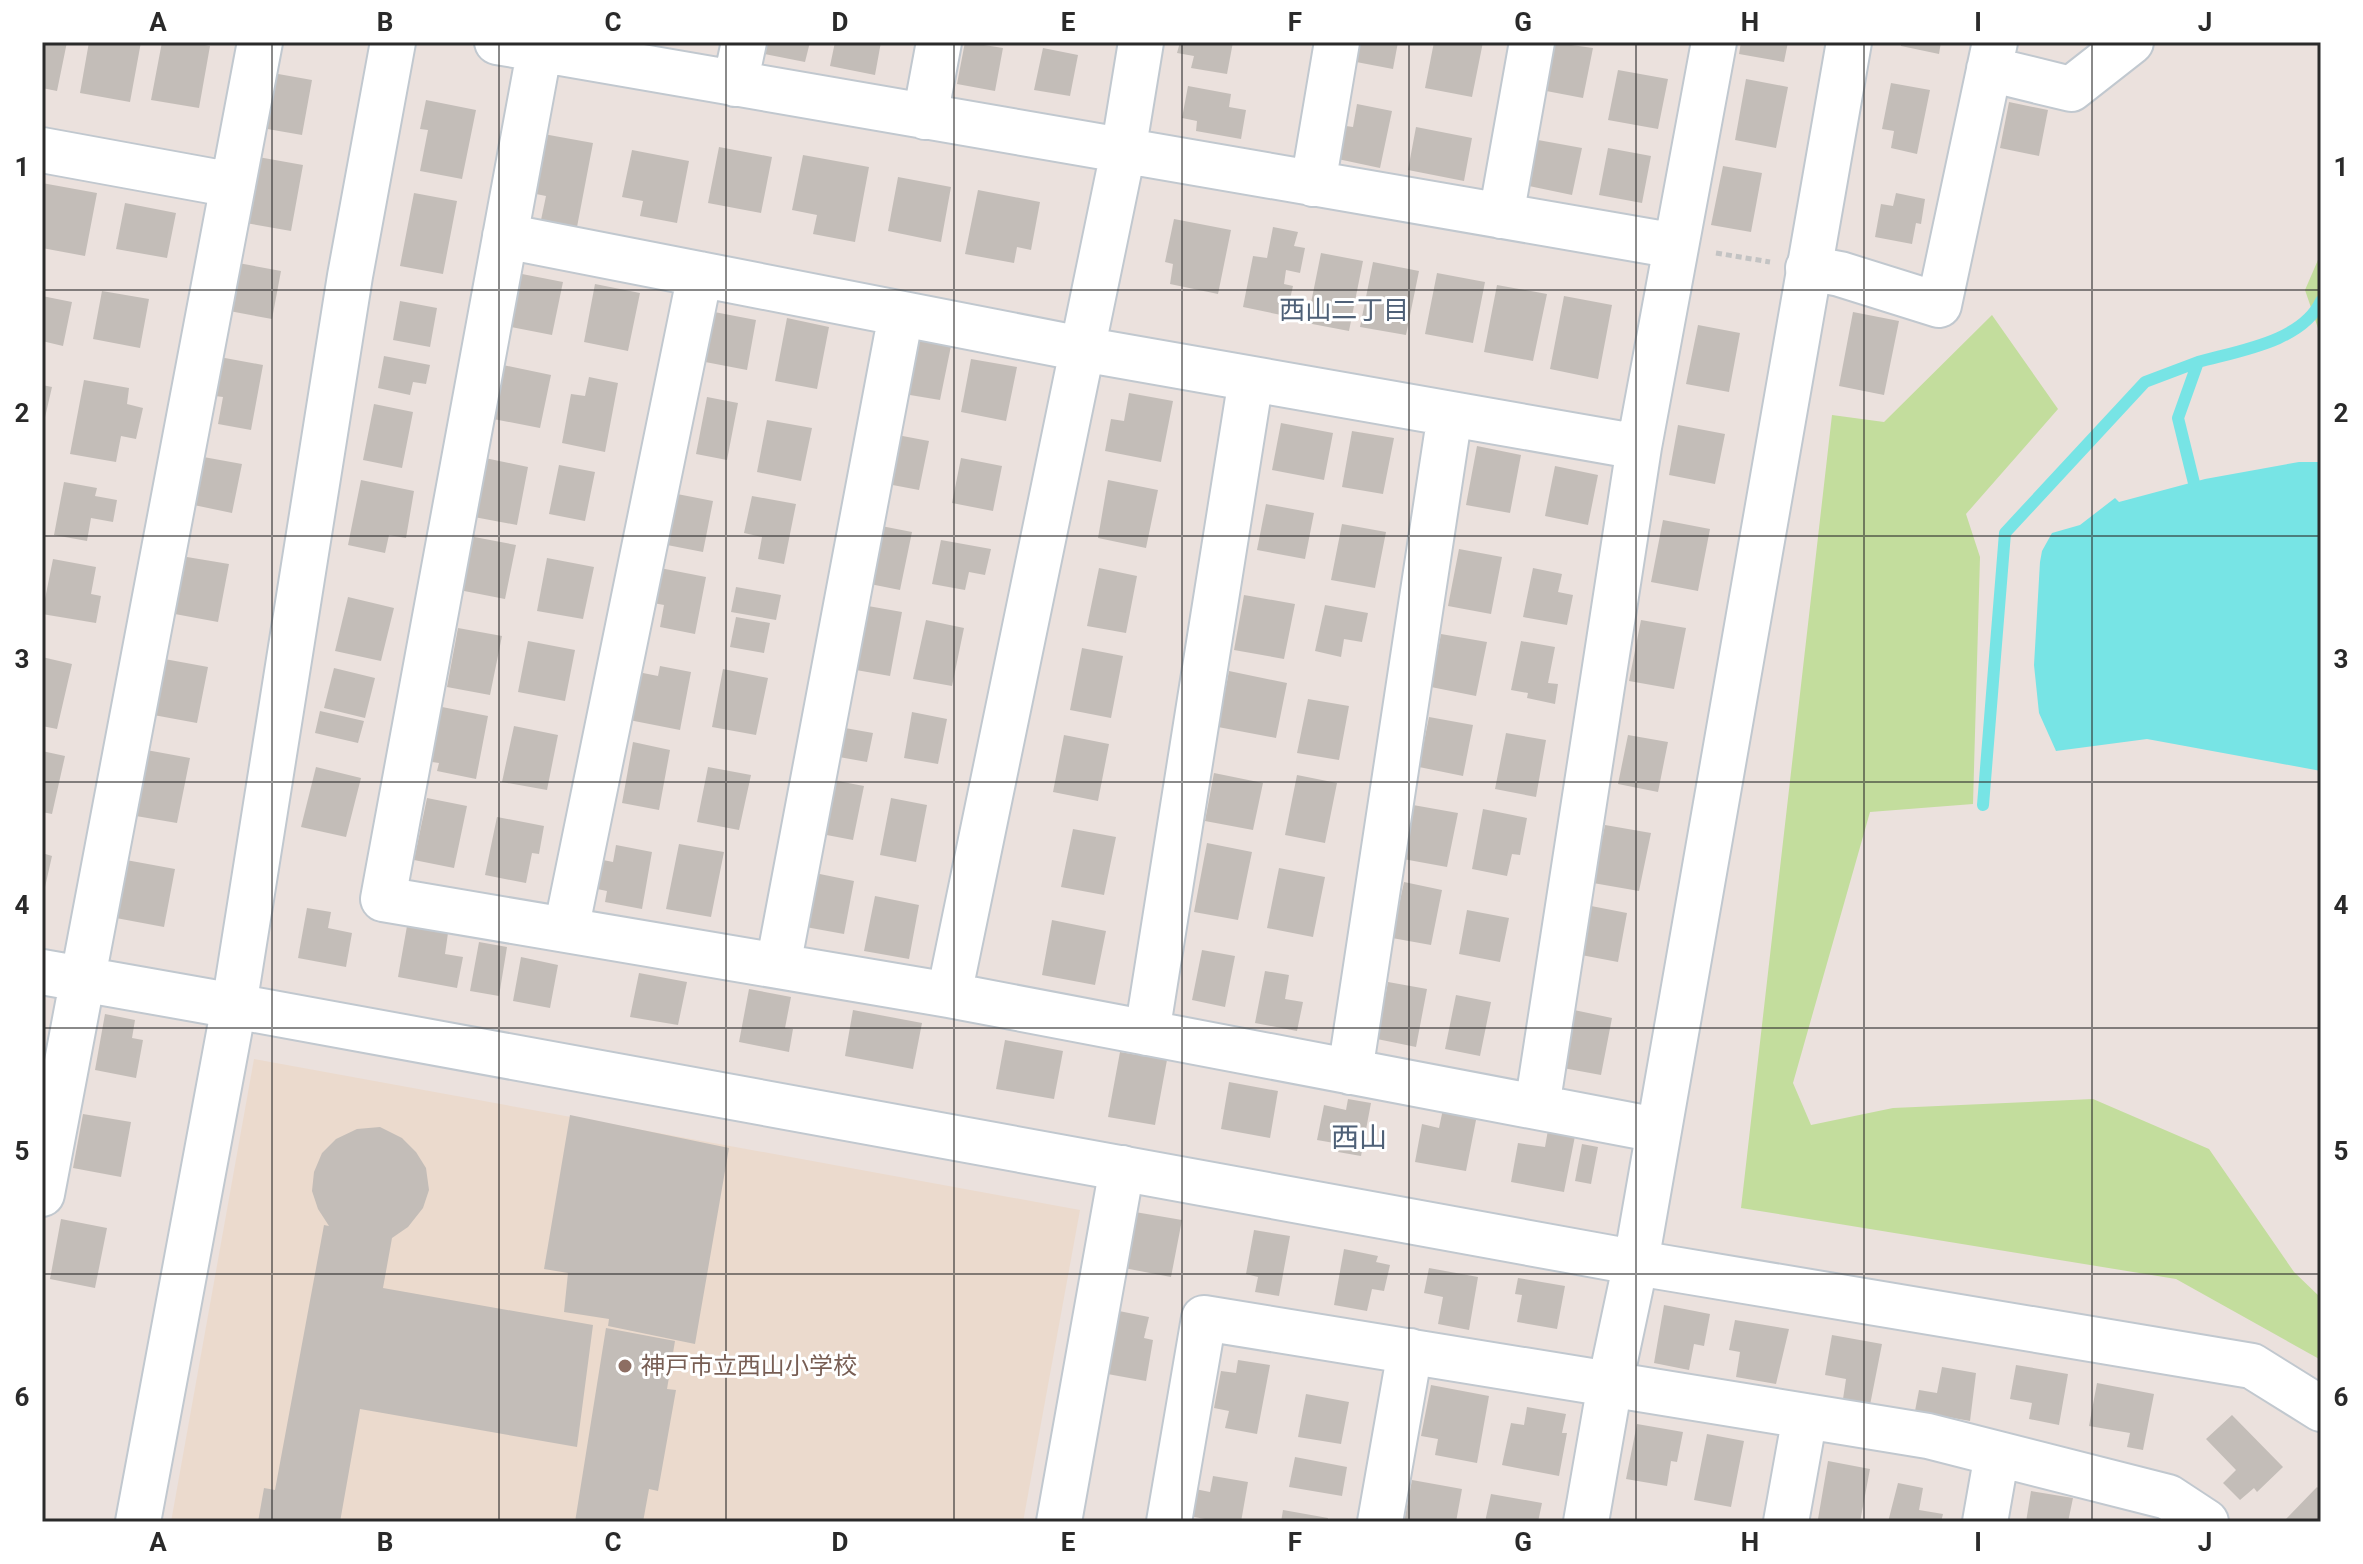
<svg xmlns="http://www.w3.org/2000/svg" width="2363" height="1564" font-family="Roboto,'Noto Sans JP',sans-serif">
<rect width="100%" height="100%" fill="#ebe1dd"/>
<path fill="#ebdacd" d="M254,1059L1080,1210L1023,1522H171Z"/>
<path fill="#c3dd9d" d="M2321,253V337L2305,290Z
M1992,315L2058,409L1966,514L1980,557L1973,804L1870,812L1793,1083L1811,1125L1893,1108L2093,1099L2209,1149L2294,1272L2321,1298V1360L2176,1279L1741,1208L1832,415L1884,422Z"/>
<path fill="#77e4e5" d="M2299,462H2321V771L2147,739L2056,751L2039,713L2034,665L2040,562L2042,551L2052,533L2080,525L2115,498L2119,502L2205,479Z"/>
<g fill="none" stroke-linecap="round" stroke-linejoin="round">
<path stroke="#77e4e5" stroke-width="12" d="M2194,483L2178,418L2198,362C2237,351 2302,342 2321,301
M1983,805L2005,533L2145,382L2198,362"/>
</g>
<path fill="#c3bdb8" d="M42,42H67L57,91L42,88Z
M89,42H141L130,102L80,93Z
M162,42H190L210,46L199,108L151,100Z
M762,42H810L805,62L760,53Z
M835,42H881L875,75L830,66Z
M965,42L1003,48L995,91L957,84Z
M1180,42H1233L1227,74L1191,68L1194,56L1177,53Z
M1355,42H1398L1393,69L1351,61Z
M1434,42H1483L1472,97L1425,88Z
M1550,42L1593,48L1583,98L1541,90Z
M1741,42H1788L1784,62L1739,54Z
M1901,42H1941L1939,54L1901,46Z
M1043,48L1078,55L1070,96L1034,90Z
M1618,70L1668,79L1658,129L1608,120Z
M267,72L312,80L302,135L256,127Z
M1746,79L1788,87L1776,148L1735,140Z
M1891,83L1930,90L1917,154L1891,148L1894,131L1882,129Z
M1188,86L1231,94L1229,107L1246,110L1241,139L1196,131L1197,121L1182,118Z
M426,100L476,110L462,179L420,171L428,130L420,129Z
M2009,102L2048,110L2039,156L2000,148Z
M1357,104L1392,111L1380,168L1333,158L1339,125L1353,127Z
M1416,127L1472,138L1464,181L1408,170Z
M538,133L593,143L577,227L541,220L546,196L526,192Z
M1538,140L1582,148L1572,195L1529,186Z
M719,147L772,157L761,213L708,203Z
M1608,148L1651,156L1642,203L1599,195Z
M632,150L689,161L677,223L640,216L643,201L622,197Z
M803,155L869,167L855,242L813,234L817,215L792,210Z
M252,156L303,165L291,231L240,222Z
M1723,166L1762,173L1751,232L1711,225Z
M898,177L951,187L941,242L888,231Z
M42,183L97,193L85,256L42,248Z
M978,190L1040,202L1031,250L1017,247L1014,263L965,254Z
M414,193L457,201L443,274L400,266Z
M1896,193L1925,199L1921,224L1916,223L1912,244L1875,237L1881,204L1893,206Z
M125,203L176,213L167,258L116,249Z
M1174,219L1231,230L1218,294L1170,284L1173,264L1165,262Z
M1273,227L1298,232L1294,246L1305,248L1300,273L1286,270L1284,284L1293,286L1286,316L1243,307L1253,256L1267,258Z
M1321,253L1363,261L1349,331L1307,323Z
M233,262L281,271L272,319L224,310Z
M1373,262L1419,271L1406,335L1360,327Z
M1437,273L1485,282L1473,343L1425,334Z
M522,274L563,282L552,335L511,327Z
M595,284L640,293L628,351L584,342Z
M1497,285L1547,294L1533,361L1484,352Z
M102,291L149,299L140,348L93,339Z
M42,296L72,302L63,346L42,341Z
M1564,296L1612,305L1598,379L1550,369Z
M400,301L437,308L430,347L393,340Z
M709,311L756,320L747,370L700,361Z
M1853,312L1899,321L1884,395L1839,386Z
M787,318L829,327L817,389L775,381Z
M1698,325L1740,333L1729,392L1686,384Z
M909,338L951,346L940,400L898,393Z
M214,356L263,365L251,430L218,424L223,397L207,395Z
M384,356L430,365L426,384L413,382L410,395L378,388Z
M971,359L1017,367L1006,421L961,412Z
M498,364L551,375L540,428L488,418Z
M589,377L618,383L605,452L562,443L571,394L585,396Z
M84,380L129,388L127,404L143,408L136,439L121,436L116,462L70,454Z
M42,385L52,387L43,426H42Z
M1129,393L1173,401L1161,462L1105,451L1111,419L1124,421Z
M707,397L738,403L727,460L696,454Z
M374,404L413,412L402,468L363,460Z
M767,420L812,428L801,481L757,472Z
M1281,423L1333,433L1324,480L1272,470Z
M1678,425L1725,434L1715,484L1669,475Z
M1352,431L1394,438L1383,494L1342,487Z
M892,434L929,441L919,490L882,483Z
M1477,446L1521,455L1510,513L1466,505Z
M198,456L242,464L232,513L189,504Z
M485,458L528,467L517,525L474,517Z
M961,458L1002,466L993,511L952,503Z
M559,465L595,472L585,521L549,514Z
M1555,466L1598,475L1588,525L1545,516Z
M361,480L414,491L406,538L389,535L385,553L348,545Z
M1108,480L1158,490L1146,548L1098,538Z
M64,482L97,488L95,496L117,500L113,522L91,518L87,541L54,535Z
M672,493L713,501L703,552L662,544Z
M752,496L796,504L784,564L758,559L762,537L744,533Z
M1266,504L1314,513L1305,559L1257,550Z
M1663,520L1710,529L1698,591L1651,582Z
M1342,524L1386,532L1375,588L1331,580Z
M876,525L912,532L900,590L865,583Z
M469,536L516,545L505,599L459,590Z
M941,540L991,549L985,575L969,572L965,590L932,584Z
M1459,549L1502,557L1491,614L1448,606Z
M175,555L229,564L218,622L164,612Z
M547,558L594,567L583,619L537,611Z
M53,559L96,567L91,594L101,596L96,623L42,614Z
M660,568L706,577L695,634L660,627L664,605L653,603Z
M1099,568L1137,576L1126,633L1087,626Z
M1533,568L1562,574L1558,592L1573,595L1567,625L1523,617Z
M736,587L781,595L776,620L731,612Z
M1244,595L1295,604L1284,659L1234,650Z
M348,597L394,608L381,661L335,651Z
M1325,605L1368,613L1362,642L1344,639L1341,657L1315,651Z
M868,606L902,612L890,676L856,670L854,617L866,620Z
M736,617L770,623L764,653L730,647Z
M926,620L964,628L952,686L913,679Z
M1641,620L1686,628L1674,689L1629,681Z
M458,628L502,636L490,695L447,687Z
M1441,634L1487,642L1476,696L1431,687Z
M528,641L575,650L565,701L518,692Z
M1521,641L1555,647L1548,683L1558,684L1555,704L1527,698L1528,693L1511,690Z
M1082,648L1123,656L1111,718L1070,710Z
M42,657L72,664L57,729L42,726Z
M159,658L208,667L197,723L148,714Z
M660,666L691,672L680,730L629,720L638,672L658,676Z
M334,668L375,678L365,718L324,708Z
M723,669L768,678L756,735L712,727Z
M1229,671L1287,683L1276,738L1218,727Z
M1308,699L1349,706L1339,760L1297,753Z
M442,707L488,716L476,779L437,771L439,763L432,762Z
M320,711L364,721L358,743L315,733Z
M912,712L947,719L938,764L904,758Z
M1429,717L1473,725L1463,776L1419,767Z
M514,726L558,735L547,790L502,782Z
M845,728L873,733L867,762L839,757Z
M1506,733L1546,740L1536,797L1495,789Z
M1064,735L1109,744L1098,801L1053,792Z
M1628,735L1668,742L1658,792L1618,784Z
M633,742L670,750L659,810L622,803Z
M141,749L190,758L177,823L136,816L143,779L136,778Z
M42,751L65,756L52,814L42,812Z
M316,767L361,778L346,837L301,827Z
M708,767L751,775L739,830L697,822Z
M1214,773L1263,783L1253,830L1205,821Z
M1297,775L1337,783L1325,843L1285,835Z
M827,779L864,786L853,840L816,833Z
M427,798L467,806L454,868L414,860Z
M891,798L927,805L916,862L880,855Z
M1413,805L1458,813L1447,867L1403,859Z
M1483,809L1527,818L1520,855L1512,854L1507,876L1472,869Z
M497,817L544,826L539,854L532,853L526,883L485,875Z
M1605,825L1651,833L1639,891L1593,883Z
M1073,829L1116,837L1104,895L1061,887Z
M1207,843L1252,852L1238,920L1194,912Z
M679,844L724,852L711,917L666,909Z
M616,845L652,852L642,909L605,902L607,891L592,888L598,859L613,862Z
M42,853L52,856L43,896H42Z
M126,860L175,869L164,927L116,918Z
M1279,868L1325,877L1313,937L1267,928Z
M810,872L854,881L844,934L800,926Z
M1404,882L1442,890L1431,945L1392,938Z
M875,896L919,905L909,959L864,951Z
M1586,905L1627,913L1618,962L1576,954Z
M307,908L331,912L328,928L352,933L346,967L298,958Z
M1467,910L1509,918L1500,962L1459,954Z
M1052,920L1106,931L1095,985L1042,975Z
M407,926L448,933L445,954L463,957L457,988L398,977Z
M479,942L507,947L499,996L470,991Z
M1202,950L1235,956L1225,1007L1192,1000Z
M521,957L558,965L550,1008L513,1001Z
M1265,971L1289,975L1285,999L1303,1002L1297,1031L1255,1023Z
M639,973L687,982L678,1025L630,1017Z
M1388,982L1427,989L1416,1047L1377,1039Z
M749,989L791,997L785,1028L793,1029L789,1052L739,1042Z
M1456,995L1491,1002L1480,1056L1445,1049Z
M853,1010L922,1023L913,1069L845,1056Z
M1574,1010L1612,1018L1601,1075L1563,1068Z
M105,1014L135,1020L132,1038L143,1040L136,1078L95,1070Z
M1005,1040L1063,1051L1054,1099L996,1089Z
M1120,1052L1167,1060L1155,1125L1108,1117Z
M1229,1082L1278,1091L1270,1138L1221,1129Z
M1348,1099L1371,1103L1361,1156L1338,1152L1340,1144L1317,1140L1324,1105L1346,1110Z
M1443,1109L1477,1115L1466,1171L1415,1162L1422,1124L1439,1128Z
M83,1114L131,1122L121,1177L73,1168Z
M570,1115L729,1148L695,1344L608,1326L609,1319L564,1312L568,1273L544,1269Z
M380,1127L402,1138L416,1152L426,1168L429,1190L423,1208L408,1227L392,1238L383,1288L593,1325L577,1447L360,1409L340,1522H258L264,1488L275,1490L324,1225L329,1226L318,1209L312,1191L314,1172L322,1153L336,1139L357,1129Z
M1548,1130L1575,1136L1564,1192L1511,1182L1518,1143L1545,1147Z
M1582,1144L1598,1147L1591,1184L1575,1181Z
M1135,1212L1182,1220L1171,1277L1124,1268Z
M61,1219L107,1228L95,1288L50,1279Z
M1254,1230L1290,1236L1279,1296L1255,1292L1258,1277L1246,1274Z
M1344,1249L1378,1256L1376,1262L1390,1265L1384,1291L1372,1289L1367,1311L1334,1305Z
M1429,1268L1478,1277L1469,1330L1438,1324L1443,1297L1424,1293Z
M1518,1278L1565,1286L1557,1329L1517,1322L1522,1295L1515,1294Z
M1664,1305L1710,1314L1704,1346L1694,1344L1689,1370L1654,1363Z
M1114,1310L1149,1317L1144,1338L1153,1340L1146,1381L1102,1373Z
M1735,1320L1789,1329L1776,1384L1736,1377L1740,1352L1729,1350Z
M606,1328L675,1341L667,1389L676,1390L658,1491L649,1489L643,1522H575Z
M1832,1335L1882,1344L1870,1405L1843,1399L1846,1379L1825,1375Z
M1238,1360L1270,1365L1257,1434L1225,1428L1229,1411L1214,1408L1221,1371L1236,1373Z
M2016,1365L2068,1374L2059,1425L2029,1419L2032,1403L2010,1399Z
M1942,1367L1976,1373L1970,1421L1915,1411L1919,1390L1937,1393Z
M2097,1383L2154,1394L2143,1450L2127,1447L2130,1433L2089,1426Z
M1431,1385L1489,1396L1477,1463L1435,1455L1438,1439L1421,1436Z
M1306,1394L1349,1402L1341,1444L1298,1437Z
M1527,1407L1566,1414L1562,1433H1567L1559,1476L1502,1465L1511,1423L1524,1425Z
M2232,1415L2283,1467L2257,1492L2254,1488L2240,1500L2223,1483L2236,1470L2206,1439Z
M1637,1424L1683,1432L1677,1462L1671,1461L1667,1486L1626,1479Z
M1707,1434L1744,1441L1731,1507L1694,1500Z
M1295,1457L1347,1467L1342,1496L1289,1487Z
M1828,1461L1870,1469L1860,1522L1818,1519Z
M1213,1476L1248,1482L1241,1522H1204L1205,1519L1189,1516L1195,1489L1210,1492Z
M1412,1480L1462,1489L1456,1522H1404Z
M1898,1483L1923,1488L1919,1510L1943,1514L1941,1522H1888Z
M2317,1487L2321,1491V1522H2289L2286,1519Z
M2031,1491L2073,1498L2068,1522H2026Z
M1491,1494L1542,1503L1538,1522H1485Z
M1283,1510L1328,1518V1522H1281Z"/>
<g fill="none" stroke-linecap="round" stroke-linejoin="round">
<g stroke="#c1c8cf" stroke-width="48">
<path id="minor" d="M497,42L1676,246
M541,42L383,899L949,995L1657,1130
M1989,69L2071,89L2131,42
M735,84L744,42
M925,117L939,42
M42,150L233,185
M1313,184L1337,42
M1501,216L1532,42
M505,236L1082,349L1639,447
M1808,268L1840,274L1939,305L1995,42
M566,930L700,274
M778,966L901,314
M42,972L234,1006
M949,995L1123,152L1141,42
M1147,1033L1251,379
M1350,1072L1450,414
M1537,1107L1639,447L1714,42
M42,1194L260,42
M1059,1522L1122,1168
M1169,1522L1204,1318L1928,1436L2168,1497L2206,1522
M1380,1522L1410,1351
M1586,1522L1610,1384L1636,1262
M1786,1522L1805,1416
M1985,1522L1997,1454"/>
</g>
<g stroke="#c1c8cf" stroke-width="48">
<path id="tertiary" d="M234,1006L1655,1266L2252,1366L2321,1409
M1636,1262L1849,42
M138,1522L234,1006L350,276L393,42"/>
</g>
<path stroke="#c3c3c3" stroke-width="5" stroke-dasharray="6 4" stroke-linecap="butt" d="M1716,253L1770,262"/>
<use href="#minor" stroke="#fff" stroke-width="44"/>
<use href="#tertiary" stroke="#fff" stroke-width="44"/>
</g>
<path fill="none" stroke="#2a2a2a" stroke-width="2" stroke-opacity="0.55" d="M272,42V1522M499,42V1522M726,42V1522M954,42V1522M1182,42V1522M1409,42V1522M1636,42V1522M1864,42V1522M2092,42V1522M42,290H2321M42,536H2321M42,782H2321M42,1028H2321M42,1274H2321"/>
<circle fill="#8d6e63" stroke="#fff" stroke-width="3" cx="625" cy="1366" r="8"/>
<g text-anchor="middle" stroke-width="6" stroke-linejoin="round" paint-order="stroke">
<g font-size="24" fill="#785e54" stroke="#fff" text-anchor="start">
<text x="641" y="1374">神戸市立西山小学校</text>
</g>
<g font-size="26" fill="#4e6077" stroke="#fff">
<text x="1344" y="319">西山二丁目</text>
</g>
<g font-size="28" fill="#4e6077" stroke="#fff">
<text x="1359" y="1147">西山</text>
</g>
</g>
<rect width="2363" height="1564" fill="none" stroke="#ffffff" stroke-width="88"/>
<rect x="44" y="44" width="2275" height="1476" fill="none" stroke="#2a2a2a" stroke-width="3"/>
<g font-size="26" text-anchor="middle" font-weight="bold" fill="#2a2a2a">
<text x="158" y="31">A</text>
<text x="385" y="31">B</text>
<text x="613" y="31">C</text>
<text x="840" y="31">D</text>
<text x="1068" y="31">E</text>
<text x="1295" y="31">F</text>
<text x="1523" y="31">G</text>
<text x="1750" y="31">H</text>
<text x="1978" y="31">I</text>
<text x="2205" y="31">J</text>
<text x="22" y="176">1</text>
<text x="2341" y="176">1</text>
<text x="22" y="422">2</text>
<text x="2341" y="422">2</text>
<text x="22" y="668">3</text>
<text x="2341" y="668">3</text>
<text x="22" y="914">4</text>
<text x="2341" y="914">4</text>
<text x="22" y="1160">5</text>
<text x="2341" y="1160">5</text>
<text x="22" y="1406">6</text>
<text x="2341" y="1406">6</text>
<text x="158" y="1551">A</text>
<text x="385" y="1551">B</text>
<text x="613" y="1551">C</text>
<text x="840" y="1551">D</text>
<text x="1068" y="1551">E</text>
<text x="1295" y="1551">F</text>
<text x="1523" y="1551">G</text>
<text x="1750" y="1551">H</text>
<text x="1978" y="1551">I</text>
<text x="2205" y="1551">J</text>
</g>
</svg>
